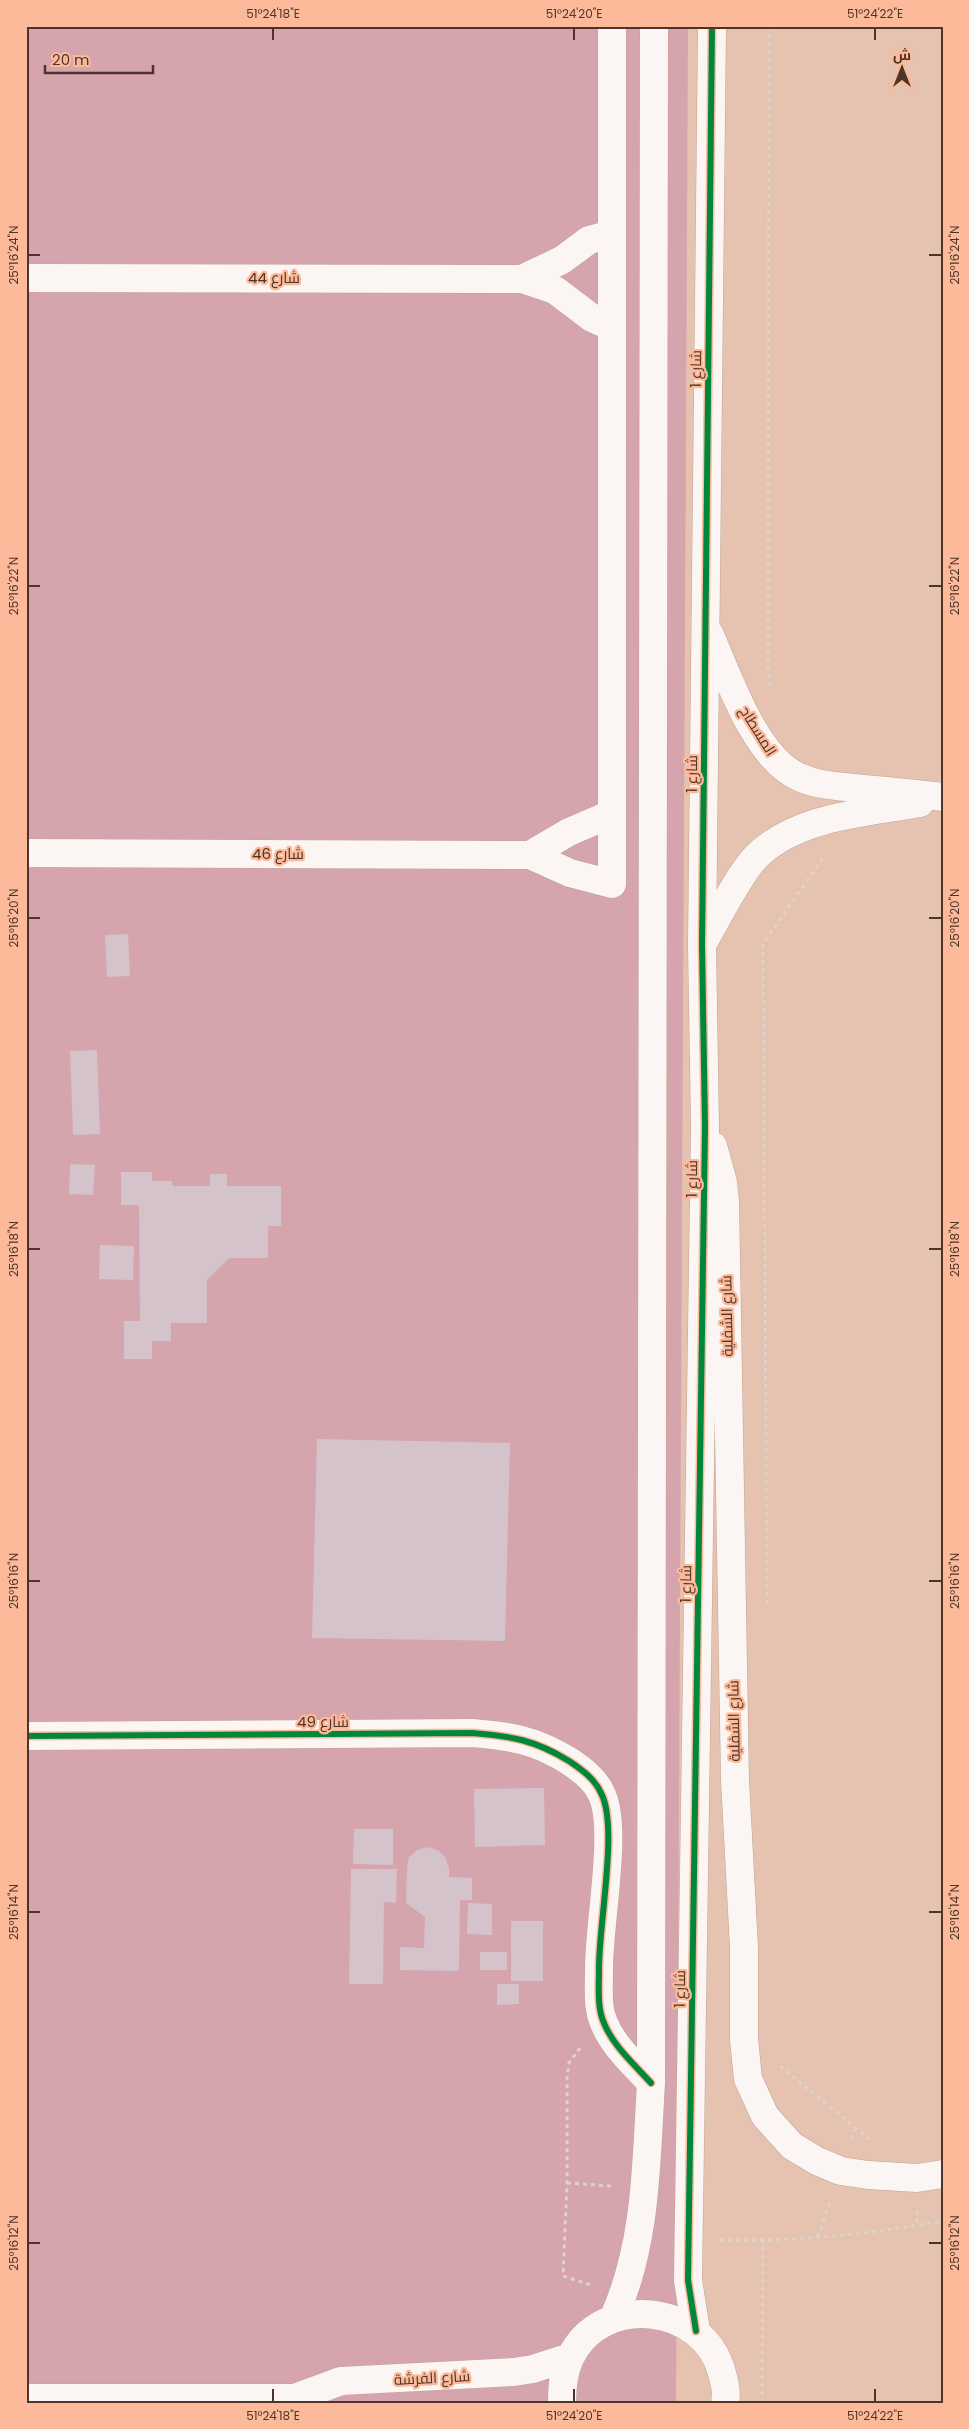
<svg xmlns="http://www.w3.org/2000/svg" width="969" height="2429" font-family="Poppins,Cairo,sans-serif">
<rect width="100%" height="100%" fill="#e6c2b0"/>
<path fill="#d6a4ad" d="M26,26H688L676,2403H26Z"/>
<path fill="#d4c3ca" d="M128,934L130,976L107,977L105,935Z
M97,1050L100,1134L73,1135L70,1051Z
M70,1164L95,1165L93,1195L69,1194Z
M121,1172H152V1181H172L173,1186H210V1174H227V1186H281V1226H268V1258H229L207,1280V1323H171V1341H152V1359H124V1321H140L139,1205H121Z
M100,1245L134,1246L133,1280L99,1279Z
M317,1439L510,1443L505,1641L312,1638Z
M544,1788L545,1845L475,1847L474,1789Z
M354,1829H393V1865L353,1864Z
M427,1847L438,1850L445,1857L449,1868V1877L472,1878V1900H460L459,1971L400,1970V1947L424,1948L425,1917L406,1903L407,1867L409,1857L417,1850Z
M351,1869H397L396,1903L384,1902L383,1984H349Z
M468,1903L492,1904V1935L467,1934Z
M511,1921H543V1981H511Z
M480,1952H507V1970H480Z
M497,1984H519V2004L497,2005Z"/>
<g fill="none" stroke-linecap="round" stroke-linejoin="round">
<g stroke="#c0a496" stroke-width="29">
<path id="minor" d="M26,278L522,279L555,290L592,318L612,327
M522,279L562,260L589,240L612,234
M709,633C728,675 754,757 799,777C818,786 842,786 863,789C889,791 916,794 943,797
M26,853L530,855L570,873L612,884V26
M530,855L569,832L611,814
M703,943C718,918 736,879 755,858C795,816 866,813 920,803
M713,1146L723,1182L725,1201L735,1780L744,1948V2039L748,2079L765,2116L792,2146L817,2161L841,2171L868,2175L917,2178L943,2174
M26,1736L472,1733C511,1736 535,1740 569,1761C581,1769 595,1779 601,1793C619,1826 598,1927 599,1971C599,1987 597,2008 604,2023C613,2046 635,2065 651,2083
M613,2319C647,2244 646,2163 651,2083L654,26
M696,2331L688,2280L705,1127L702,945L712,26
M26,2398H295L305,2403
M295,2398L341,2381L514,2372L533,2369L570,2357
M562,2403C562,2387 563,2373 570,2358C601,2292 704,2303 722,2373C725,2384 727,2392 725,2403"/>
</g>
<path stroke="#ded2cc" stroke-width="3" stroke-dasharray="4 4" stroke-linecap="butt" d="M769,26L768,670L771,691
M767,1604L763,944L825,855
M580,2048L569,2063L567,2078V2183L563,2276L591,2285
M780,2066L872,2141
M851,2139L855,2128
M567,2183L612,2186
M917,2211V2225
M818,2237L830,2202
M720,2240C794,2242 869,2234 943,2221
M762,2403L763,2241"/>
<use href="#minor" stroke="#fbf6f3" stroke-width="28"/>
<g stroke="#fcba9a" stroke-width="9">
<path id="cycleway" d="M26,1736L472,1733C511,1736 535,1740 569,1761C581,1769 595,1779 601,1793C619,1826 598,1927 599,1971C599,1987 597,2008 604,2023C613,2046 635,2065 651,2083
M696,2331L688,2280L705,1127L702,945L712,26"/>
</g>
<use href="#cycleway" stroke="#00873e" stroke-width="6"/>
</g>
<path fill="none" stroke="#4f3528" stroke-width="2" d="M273,28V40M574,28V40M875,28V40M28,255H40M929,255H942M28,586H40M929,586H942M28,918H40M929,918H942M28,1249H40M929,1249H942M28,1581H40M929,1581H942M28,1912H40M929,1912H942M28,2243H40M929,2243H942M273,2389V2402M574,2389V2402M875,2389V2402"/>
<g text-anchor="middle" stroke-width="4.5" stroke-linejoin="round" paint-order="stroke">
<g font-size="15" fill="#4f3528" stroke="#fcba9a">
<text x="274" y="283">شارع 44</text>
<text transform="translate(696 369) rotate(-89)" y="5">شارع 1</text>
<text transform="translate(758 731) rotate(58)" y="5">المسطاح</text>
<text transform="translate(692 774) rotate(-89)" y="5">شارع 1</text>
<text x="278" y="859">شارع 46</text>
<text transform="translate(692 1179) rotate(-89)" y="5">شارع 1</text>
<text transform="translate(727 1316) rotate(-91)" y="5">شارع الشفلية</text>
<text transform="translate(686 1584) rotate(-89)" y="5">شارع 1</text>
<text transform="translate(734 1721) rotate(-91)" y="5">شارع الشفلية</text>
<text x="323" y="1727">شارع 49</text>
<text transform="translate(680 1989) rotate(-89)" y="5">شارع 1</text>
<text transform="translate(432 2378) rotate(-3)" y="5">شارع الفرشة</text>
</g>
</g>
<rect width="969" height="2429" fill="none" stroke="#fcba9a" stroke-width="55"/>
<g transform="translate(902 68)" stroke="#fcba9a" stroke-width="4" paint-order="stroke">
<path d="M0-4L9 19L0 12L-9 19Z" fill="#4f3528"/>
<text y="-8" font-size="14" font-weight="bold" text-anchor="middle" fill="#4f3528">ش</text>
</g>
<path d="M45 65v8h108v-8" fill="none" stroke="#4f3528" stroke-width="2.5"/>
<text x="52" y="65" font-size="15" fill="#4f3528" stroke="#fcba9a" stroke-width="4" paint-order="stroke">20 m</text>
<rect x="28" y="28" width="914" height="2374" fill="none" stroke="#4f3528" stroke-width="2"/>
<g font-size="12" text-anchor="middle" fill="#4f3528">
<text x="273" y="18">51°24'18"E</text>
<text x="574" y="18">51°24'20"E</text>
<text x="875" y="18">51°24'22"E</text>
<text transform="translate(14 255) rotate(-90)" y="4">25°16'24"N</text>
<text transform="translate(955 255) rotate(-90)" y="4">25°16'24"N</text>
<text transform="translate(14 586) rotate(-90)" y="4">25°16'22"N</text>
<text transform="translate(955 586) rotate(-90)" y="4">25°16'22"N</text>
<text transform="translate(14 918) rotate(-90)" y="4">25°16'20"N</text>
<text transform="translate(955 918) rotate(-90)" y="4">25°16'20"N</text>
<text transform="translate(14 1249) rotate(-90)" y="4">25°16'18"N</text>
<text transform="translate(955 1249) rotate(-90)" y="4">25°16'18"N</text>
<text transform="translate(14 1581) rotate(-90)" y="4">25°16'16"N</text>
<text transform="translate(955 1581) rotate(-90)" y="4">25°16'16"N</text>
<text transform="translate(14 1912) rotate(-90)" y="4">25°16'14"N</text>
<text transform="translate(955 1912) rotate(-90)" y="4">25°16'14"N</text>
<text transform="translate(14 2243) rotate(-90)" y="4">25°16'12"N</text>
<text transform="translate(955 2243) rotate(-90)" y="4">25°16'12"N</text>
<text x="273" y="2420">51°24'18"E</text>
<text x="574" y="2420">51°24'20"E</text>
<text x="875" y="2420">51°24'22"E</text>
</g>
</svg>
